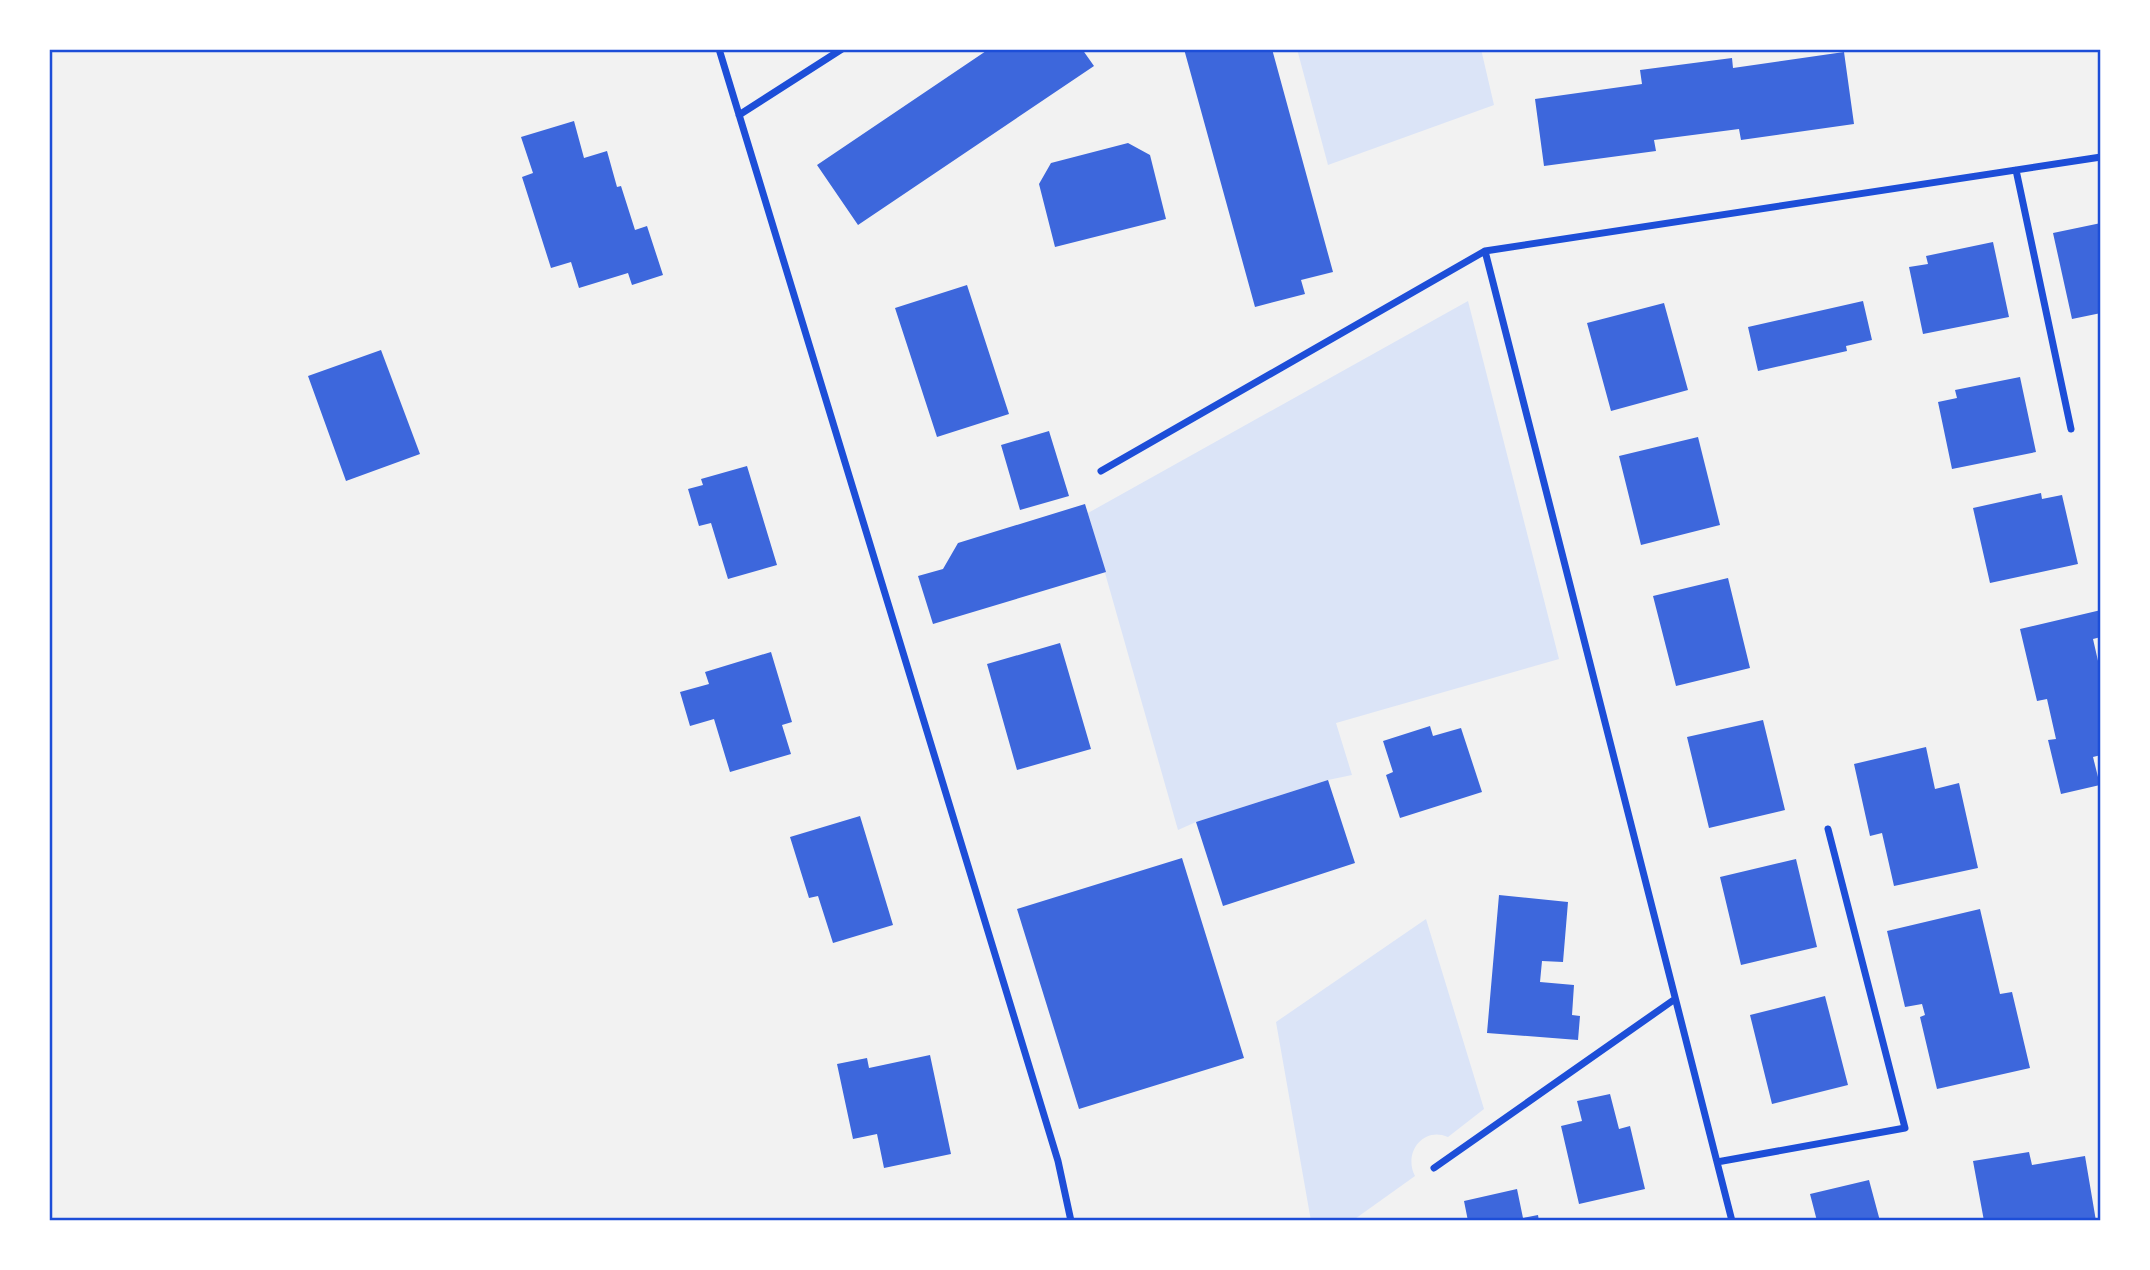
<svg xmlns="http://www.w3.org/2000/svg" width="2150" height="1270" font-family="Roboto,sans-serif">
<rect width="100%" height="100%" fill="#f2f2f2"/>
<path fill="#dbe4f7" d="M1297,49H1481L1494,105L1328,165Z
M1468,301L1559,659L1336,723L1352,775L1328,780L1196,822L1178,830L1088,513Z
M1426,919L1484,1109L1448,1137C1423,1126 1403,1153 1415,1176L1352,1221H1311L1276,1022Z"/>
<path fill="#3d67dc" d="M989,49H1082L1094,66L858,225L817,165Z
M1184,49H1272L1333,272L1301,280L1305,294L1255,307Z
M1844,52L1854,124L1741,140L1739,129L1654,140L1656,151L1544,166L1535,99L1642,84L1640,70L1732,58L1733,68Z
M574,121L584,158L607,151L617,187L621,186L635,230L647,226L663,275L632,285L628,273L579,288L571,262L551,268L522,177L533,173L521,137Z
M1128,143L1150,155L1166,219L1055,247L1039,184L1051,163Z
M2101,223V313L2072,319L2053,233Z
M1993,242L2009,317L1923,334L1909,267L1928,264L1926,256Z
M967,285L1009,414L937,437L895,308Z
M1863,301L1872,340L1846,346L1847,351L1758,371L1748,327Z
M1664,303L1688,390L1611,411L1587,323Z
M381,350L420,454L346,481L308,376Z
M2020,377L2036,452L1952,469L1938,402L1957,398L1955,390Z
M1049,431L1069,496L1020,510L1001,445Z
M1698,437L1720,525L1641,545L1619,456Z
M747,466L777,565L728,579L711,523L699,526L688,489L703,485L701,479Z
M2041,493L2042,499L2062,495L2078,564L1990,583L1973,508Z
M1085,504L1106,572L933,624L918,576L943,569L958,543Z
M1728,578L1750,668L1676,686L1653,596Z
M2101,610V637L2093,639L2101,674V755L2093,757L2100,785L2061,794L2048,740L2056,739L2047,699L2037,701L2020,629Z
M1060,643L1091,749L1017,770L987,664Z
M771,652L792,722L782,725L791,754L730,772L714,719L690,726L680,692L709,684L705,672Z
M1763,720L1785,810L1709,828L1687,737Z
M1430,726L1433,736L1461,728L1482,792L1400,818L1386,775L1393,772L1383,741Z
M1926,747L1935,789L1959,783L1978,868L1894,886L1882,833L1870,836L1854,764Z
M1328,780L1355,863L1223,906L1196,822Z
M860,816L893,925L833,943L818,896L809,898L790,837Z
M1182,858L1244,1058L1079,1109L1017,909Z
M1796,859L1817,947L1741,965L1720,877Z
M1499,895L1568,902L1563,962L1542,961L1540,982L1574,985L1572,1015L1580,1016L1578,1040L1487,1033Z
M1980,909L2000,994L2012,992L2030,1068L1937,1089L1920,1017L1925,1015L1922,1004L1905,1007L1887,931Z
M1825,996L1848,1085L1772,1104L1750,1015Z
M930,1055L951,1154L884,1168L877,1134L853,1139L837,1064L867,1058L869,1068Z
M1610,1094L1619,1129L1630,1126L1645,1189L1579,1204L1561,1126L1582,1121L1577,1101Z
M2029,1152L2032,1165L2085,1156L2096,1221H1984L1973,1161Z
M1869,1180L1880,1221H1817L1810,1194Z
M1517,1189L1523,1218L1538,1215L1539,1221H1468L1464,1201Z"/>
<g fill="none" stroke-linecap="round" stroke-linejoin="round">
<path stroke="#1d4ed8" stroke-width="7" d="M719,49L1058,1161L1071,1221
M739,115L842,49
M2016,170L2071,429
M1485,251L1732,1221
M1101,471L1485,251L2101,157
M1717,1162L1905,1128L1828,829
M1434,1168L1675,999"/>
</g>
<rect width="2150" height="1270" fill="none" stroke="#ffffff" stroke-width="102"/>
<rect x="51" y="51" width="2048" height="1168" fill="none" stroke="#1d4ed8" stroke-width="2.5"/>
</svg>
